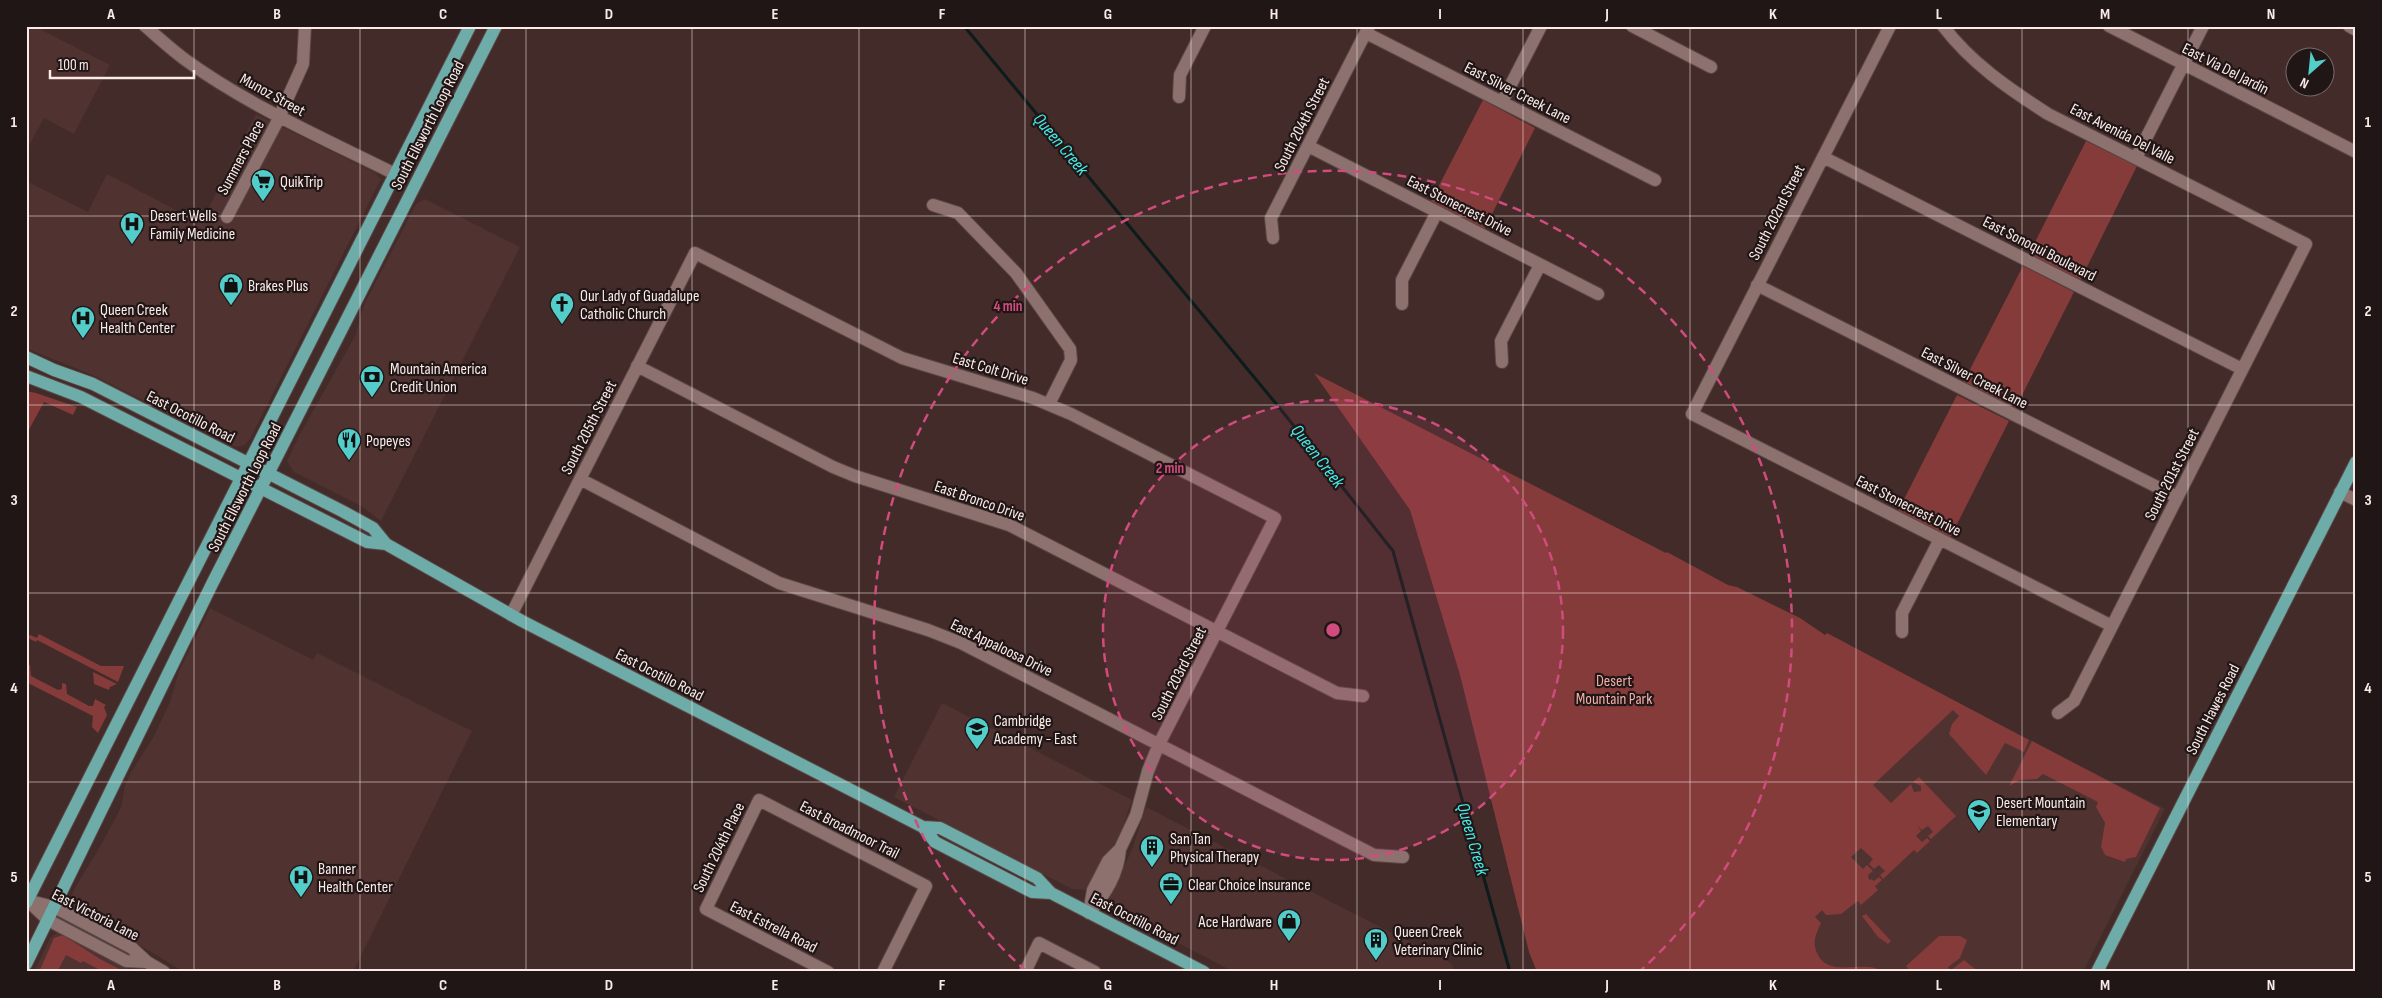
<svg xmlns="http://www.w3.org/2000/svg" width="2382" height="998" font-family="'Sofia Sans Condensed',sans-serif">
<rect width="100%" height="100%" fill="#422b29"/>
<path fill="#503230" d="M26,26H34L110,65L74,134L44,118L26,151Z
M256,114L375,173L381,179L250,439L245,445L236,447L97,377L26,348V181L88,212L107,174L201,223Z
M425,199L520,247L381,521L361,506L294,472L287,461L300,434L355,336L364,305L416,204Z
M210,608L313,660L317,653L472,731L353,972H184L136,943L76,913L70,907V898L79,881L101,845L121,807L125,785L130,774L154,736L170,702L179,671Z
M1889,668L2165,809L2083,972H1830L1659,884Z
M942,703L1132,800L1122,829L1092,886L1085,890L1072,889L894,797Z
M1146,807L1451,963L1456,972H1234L1122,914L1111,906L1109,896L1131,852Z
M58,932L72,934L101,956L136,972H34L50,938Z"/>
<path fill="#853b3a" d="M1483,100L1535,128L1484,230L1430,203Z
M2086,141L2137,166L2080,281L2029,254Z
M2023,266L2074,292L2015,409L1963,383Z
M1314,373L1666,553L1667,552L1728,585L1737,587L1800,618L1825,635L1827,633L2029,740L2024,752L2005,743L1986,775L1949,734L1952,724L1959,716L1953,710L1873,785L1891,803L1911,784L1914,792L1921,791V786L1913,782L1919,777L1956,816L1931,839L1928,836L1933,832L1928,826L1922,830L1917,825L1921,831L1916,836L1922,842L1927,838L1930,841L1917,853L1914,850L1883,879L1880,875L1885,871L1879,865L1874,869L1869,864L1873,859L1861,848L1851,857L1863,869L1867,865L1873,871L1868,875L1869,880L1871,879L1874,881L1879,877L1882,880L1875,886L1878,890L1861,905L1858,901L1841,914L1826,915L1822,910L1815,917L1821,923C1816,934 1812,942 1817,953C1829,980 1864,958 1884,972H1537L1529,952L1460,675L1410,510Z
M26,391L36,393L77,407L73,415L44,402L26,435Z
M1957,395L2009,421L1950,538L1898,511Z
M39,634L101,666H124L118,682L37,640L36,642L28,638L30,635L37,638Z
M30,665L31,676L58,690L62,689V683L66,684L67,694L89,706H93L95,699L106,705L104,707L107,715L98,733L92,727L93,716L26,682V666Z
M93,672L117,684L110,687L109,690L94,684Z
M2032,741L2160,808L2136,857L2126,859L2125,862L2105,855L2101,847L2105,823L2096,807L2098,802L2043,774L2037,779L2020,780L2009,786Z
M1866,914L1891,941L1888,944L1878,937L1862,916Z
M63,935L100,959L125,972H100L98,969L83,961L81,963L66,955L57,972H39L54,938Z
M1939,936H1960L1967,940L1960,958L1948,967L1950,971L1964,960L1979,972H1910L1906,966Z"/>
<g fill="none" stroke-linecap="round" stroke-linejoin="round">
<path stroke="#0c1b1b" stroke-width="3" d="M964,26L1282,411L1393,551L1510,972"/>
<g stroke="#5a4745" stroke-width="14">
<path id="minor" d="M145,26C159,38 172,50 187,61C251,107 325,139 395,174
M1632,26L1711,67
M1890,26L1692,414L2112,626
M1943,26C1971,63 2009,89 2048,114L2306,244L2074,701L2058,713
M2109,26L2356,152
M2349,26L2356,30
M1366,33L1655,180
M1179,97L1180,75L1205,26
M1502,102L1541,26
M1308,146L1598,294
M1823,157L2242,369
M2136,158L2203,26
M933,205L958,213L1016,273L1070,349L1071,360L1049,404
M227,217L276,124L303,64L305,26
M1273,238L1271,218L1369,26
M1757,285L2177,497
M1402,304V280L1437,212
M1502,362L1501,341L1540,265
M637,366L833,467L855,476L1009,525L1337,693L1363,696
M580,479L779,583L928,630L961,643L1374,855L1403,857
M2340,492L2356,500
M511,615L695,253L902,358L1033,398L1071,414L1275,518L1159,744L1148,771L1136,815L1120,849L1108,861L1093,890L1089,913
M1902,632V613L1940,539
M26,900L54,907L132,948L147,962L164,972
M29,902L48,920L126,961L147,962
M1090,912C1106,893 1118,874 1120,849
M828,972L706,909L759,800L926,886L883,972
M1025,972L1039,943L1095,972"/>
</g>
<g stroke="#5a4745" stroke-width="14">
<path id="major" d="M26,357L54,370L93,384L342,511L373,528L386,544L522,621L923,827L935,842L1032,892L1051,893
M26,376L81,397L367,542L386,544
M923,827L940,828L1037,878L1051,893L1204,972
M26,903L470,26
M26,964L212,584L496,26
M2097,972L2356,462"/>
</g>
<use href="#minor" stroke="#8c716f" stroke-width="12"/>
<use href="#major" stroke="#6daca9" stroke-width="12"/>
</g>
<path fill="none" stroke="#faeae8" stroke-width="1" stroke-opacity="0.55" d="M194,26V972M360,26V972M526,26V972M692,26V972M859,26V972M1025,26V972M1191,26V972M1357,26V972M1523,26V972M1690,26V972M1856,26V972M2022,26V972M2188,26V972M26,216H2356M26,405H2356M26,593H2356M26,782H2356"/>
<circle cx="1333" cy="630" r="230" fill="#d04c7e" fill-opacity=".12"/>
<g fill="none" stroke="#d04c7e" stroke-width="2.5" stroke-dasharray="9 6">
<circle cx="1333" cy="630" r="230"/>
<path d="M1026 971A459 459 0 1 1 1640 971"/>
</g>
<defs>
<g id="supermarket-pin" transform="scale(1.25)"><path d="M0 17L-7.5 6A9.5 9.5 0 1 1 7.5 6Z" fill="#53cdca" stroke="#211616"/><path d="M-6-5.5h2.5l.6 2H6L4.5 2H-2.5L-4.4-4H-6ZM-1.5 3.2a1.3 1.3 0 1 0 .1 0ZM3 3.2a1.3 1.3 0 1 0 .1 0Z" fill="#111"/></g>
<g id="hospital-pin" transform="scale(1.25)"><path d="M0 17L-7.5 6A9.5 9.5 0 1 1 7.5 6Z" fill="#53cdca" stroke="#211616"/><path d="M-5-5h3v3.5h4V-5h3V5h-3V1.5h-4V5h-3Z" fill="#111"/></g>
<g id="shop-pin" transform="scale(1.25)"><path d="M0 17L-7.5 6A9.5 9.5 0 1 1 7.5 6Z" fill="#53cdca" stroke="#211616"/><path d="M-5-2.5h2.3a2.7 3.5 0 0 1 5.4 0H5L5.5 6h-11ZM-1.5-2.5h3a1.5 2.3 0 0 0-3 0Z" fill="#111"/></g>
<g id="church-pin" transform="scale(1.25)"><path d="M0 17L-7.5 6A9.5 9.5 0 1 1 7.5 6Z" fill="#53cdca" stroke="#211616"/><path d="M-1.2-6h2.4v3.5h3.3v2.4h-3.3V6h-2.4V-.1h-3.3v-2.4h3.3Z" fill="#111"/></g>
<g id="bank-pin" transform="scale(1.25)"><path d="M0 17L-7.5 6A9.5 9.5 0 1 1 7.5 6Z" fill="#53cdca" stroke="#211616"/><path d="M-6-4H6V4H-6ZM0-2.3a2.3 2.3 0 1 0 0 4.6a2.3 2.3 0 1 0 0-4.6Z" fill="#111"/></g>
<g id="restaurant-pin" transform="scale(1.25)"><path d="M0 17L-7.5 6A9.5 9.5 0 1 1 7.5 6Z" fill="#53cdca" stroke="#211616"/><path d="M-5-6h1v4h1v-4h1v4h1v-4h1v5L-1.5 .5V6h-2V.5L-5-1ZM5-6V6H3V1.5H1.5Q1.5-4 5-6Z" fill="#111"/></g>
<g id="school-pin" transform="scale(1.25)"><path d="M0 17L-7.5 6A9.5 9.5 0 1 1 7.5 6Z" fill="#53cdca" stroke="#211616"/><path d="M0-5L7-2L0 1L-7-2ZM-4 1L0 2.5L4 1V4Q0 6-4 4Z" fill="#111"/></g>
<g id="building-pin" transform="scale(1.25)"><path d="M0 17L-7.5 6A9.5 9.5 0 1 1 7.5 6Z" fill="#53cdca" stroke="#211616"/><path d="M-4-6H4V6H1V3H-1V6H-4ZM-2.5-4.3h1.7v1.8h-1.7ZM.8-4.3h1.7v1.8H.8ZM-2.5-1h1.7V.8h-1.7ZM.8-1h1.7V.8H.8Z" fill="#111"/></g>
<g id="office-pin" transform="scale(1.25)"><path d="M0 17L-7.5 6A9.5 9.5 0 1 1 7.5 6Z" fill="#53cdca" stroke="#211616"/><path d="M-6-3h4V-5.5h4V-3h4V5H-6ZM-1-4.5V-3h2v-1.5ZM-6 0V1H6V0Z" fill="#111"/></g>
</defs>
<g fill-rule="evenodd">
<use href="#supermarket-pin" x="263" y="181"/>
<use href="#hospital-pin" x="132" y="224"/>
<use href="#shop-pin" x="231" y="285"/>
<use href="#church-pin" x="562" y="304"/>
<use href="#hospital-pin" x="83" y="318"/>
<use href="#bank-pin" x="372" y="377"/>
<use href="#restaurant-pin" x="349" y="440"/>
<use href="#school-pin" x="977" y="729"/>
<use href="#school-pin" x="1979" y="811"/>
<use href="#building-pin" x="1152" y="847"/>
<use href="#hospital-pin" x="301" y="877"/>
<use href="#office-pin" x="1171" y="884"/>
<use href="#shop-pin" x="1289" y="921"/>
<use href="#building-pin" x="1376" y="940"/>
</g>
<g text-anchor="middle" stroke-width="4.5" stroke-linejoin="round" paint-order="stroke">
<g font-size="16" fill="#faeae8" stroke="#211616">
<text transform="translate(2226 68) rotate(27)" y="6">East Via Del Jardin</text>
<text transform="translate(1518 92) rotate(27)" y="6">East Silver Creek Lane</text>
<text transform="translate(273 94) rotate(29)" y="6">Munoz Street</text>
<text transform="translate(1301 124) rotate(-63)" y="6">South 204th Street</text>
<text transform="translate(427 125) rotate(-63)" y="6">South Ellsworth Loop Road</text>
<text transform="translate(2123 133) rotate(27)" y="6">East Avenida Del Valle</text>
<text transform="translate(240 157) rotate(-62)" y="6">Summers Place</text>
<text transform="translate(1460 205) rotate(27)" y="6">East Stonecrest Drive</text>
<text transform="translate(1776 212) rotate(-63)" y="6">South 202nd Street</text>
<text transform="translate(2040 248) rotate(27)" y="6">East Sonoqui Boulevard</text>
<text transform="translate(991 368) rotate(17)" y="6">East Colt Drive</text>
<text transform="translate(1975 377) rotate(27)" y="6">East Silver Creek Lane</text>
<text transform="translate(191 416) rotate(27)" y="6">East Ocotillo Road</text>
<text transform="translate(588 427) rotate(-63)" y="6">South 205th Street</text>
<text transform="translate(2171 474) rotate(-63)" y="6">South 201st Street</text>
<text transform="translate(244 487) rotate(-63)" y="6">South Ellsworth Loop Road</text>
<text transform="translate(980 500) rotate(19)" y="6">East Bronco Drive</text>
<text transform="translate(1909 505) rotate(27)" y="6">East Stonecrest Drive</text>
<text transform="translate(1002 647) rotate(26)" y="6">East Appaloosa Drive</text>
<text transform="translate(1178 673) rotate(-63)" y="6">South 203rd Street</text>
<text transform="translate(660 674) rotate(27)" y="6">East Ocotillo Road</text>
<text transform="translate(2212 709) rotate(-63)" y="6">South Hawes Road</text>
<text transform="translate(850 829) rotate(27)" y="6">East Broadmoor Trail</text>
<text transform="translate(718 847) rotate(-64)" y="6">South 204th Place</text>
<text transform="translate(96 914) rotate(27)" y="6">East Victoria Lane</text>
<text transform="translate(1135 918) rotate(27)" y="6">East Ocotillo Road</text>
<text transform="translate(774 926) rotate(27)" y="6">East Estrella Road</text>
</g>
<g font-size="16" fill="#faeae8" stroke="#211616" text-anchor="start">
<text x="280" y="187">QuikTrip</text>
<text x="150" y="221">Desert Wells<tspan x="150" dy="18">Family Medicine</tspan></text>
<text x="248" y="291">Brakes Plus</text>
<text x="580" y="301">Our Lady of Guadalupe<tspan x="580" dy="18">Catholic Church</tspan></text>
<text x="100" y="315">Queen Creek<tspan x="100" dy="18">Health Center</tspan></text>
<text x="390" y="374">Mountain America<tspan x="390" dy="18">Credit Union</tspan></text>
<text x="366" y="446">Popeyes</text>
<text x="994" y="726">Cambridge<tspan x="994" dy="18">Academy - East</tspan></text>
<text x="1996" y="808">Desert Mountain<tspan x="1996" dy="18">Elementary</tspan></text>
<text x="1170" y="844">San Tan<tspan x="1170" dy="18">Physical Therapy</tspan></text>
<text x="318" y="874">Banner<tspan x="318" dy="18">Health Center</tspan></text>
<text x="1188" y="890">Clear Choice Insurance</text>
<text x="1272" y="927" text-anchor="end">Ace Hardware</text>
<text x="1394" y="937">Queen Creek<tspan x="1394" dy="18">Veterinary Clinic</tspan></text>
</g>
<g font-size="16" fill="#f2aea9" stroke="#211616">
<text x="1614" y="686">Desert<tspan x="1614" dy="18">Mountain Park</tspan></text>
</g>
<g font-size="18" font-style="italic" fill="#43edea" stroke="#211616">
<text transform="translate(1061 144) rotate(50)" y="6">Queen Creek</text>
<text transform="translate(1318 456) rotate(52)" y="6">Queen Creek</text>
<text transform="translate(1473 839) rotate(74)" y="6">Queen Creek</text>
</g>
</g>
<circle cx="1333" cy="630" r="8" fill="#d04c7e" stroke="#211616" stroke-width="2.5"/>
<g font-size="15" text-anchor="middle" font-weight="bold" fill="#d04c7e" stroke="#211616" stroke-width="4.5" stroke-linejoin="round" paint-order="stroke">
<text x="1008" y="311">4 min</text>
<text x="1170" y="473">2 min</text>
</g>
<rect width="2382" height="998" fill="none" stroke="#211616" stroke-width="55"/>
<g transform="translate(2310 72) rotate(207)"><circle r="24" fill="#211616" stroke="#786b6a"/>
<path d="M0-4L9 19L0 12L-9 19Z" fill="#53cdca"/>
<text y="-8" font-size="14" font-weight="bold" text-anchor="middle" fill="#faeae8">N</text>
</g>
<path d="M50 70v8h144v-8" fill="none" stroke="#faeae8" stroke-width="2.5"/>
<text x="58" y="70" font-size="15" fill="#faeae8" stroke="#211616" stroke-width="4" paint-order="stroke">100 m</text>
<rect x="28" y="28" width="2326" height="942" fill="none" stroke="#faeae8" stroke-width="2"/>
<g font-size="16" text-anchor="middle" font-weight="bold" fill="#faeae8">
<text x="111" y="19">A</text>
<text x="277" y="19">B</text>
<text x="443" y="19">C</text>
<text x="609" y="19">D</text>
<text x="775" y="19">E</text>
<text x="942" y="19">F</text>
<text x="1108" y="19">G</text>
<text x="1274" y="19">H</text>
<text x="1440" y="19">I</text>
<text x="1607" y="19">J</text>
<text x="1773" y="19">K</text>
<text x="1939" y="19">L</text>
<text x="2105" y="19">M</text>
<text x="2271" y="19">N</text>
<text x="14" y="127">1</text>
<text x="2368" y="127">1</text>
<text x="14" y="316">2</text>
<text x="2368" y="316">2</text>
<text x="14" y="505">3</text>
<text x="2368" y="505">3</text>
<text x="14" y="693">4</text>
<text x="2368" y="693">4</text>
<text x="14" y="882">5</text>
<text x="2368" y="882">5</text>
<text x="111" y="990">A</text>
<text x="277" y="990">B</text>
<text x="443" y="990">C</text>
<text x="609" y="990">D</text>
<text x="775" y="990">E</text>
<text x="942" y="990">F</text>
<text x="1108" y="990">G</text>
<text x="1274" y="990">H</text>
<text x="1440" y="990">I</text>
<text x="1607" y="990">J</text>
<text x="1773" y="990">K</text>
<text x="1939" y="990">L</text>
<text x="2105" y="990">M</text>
<text x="2271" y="990">N</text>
</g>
</svg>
